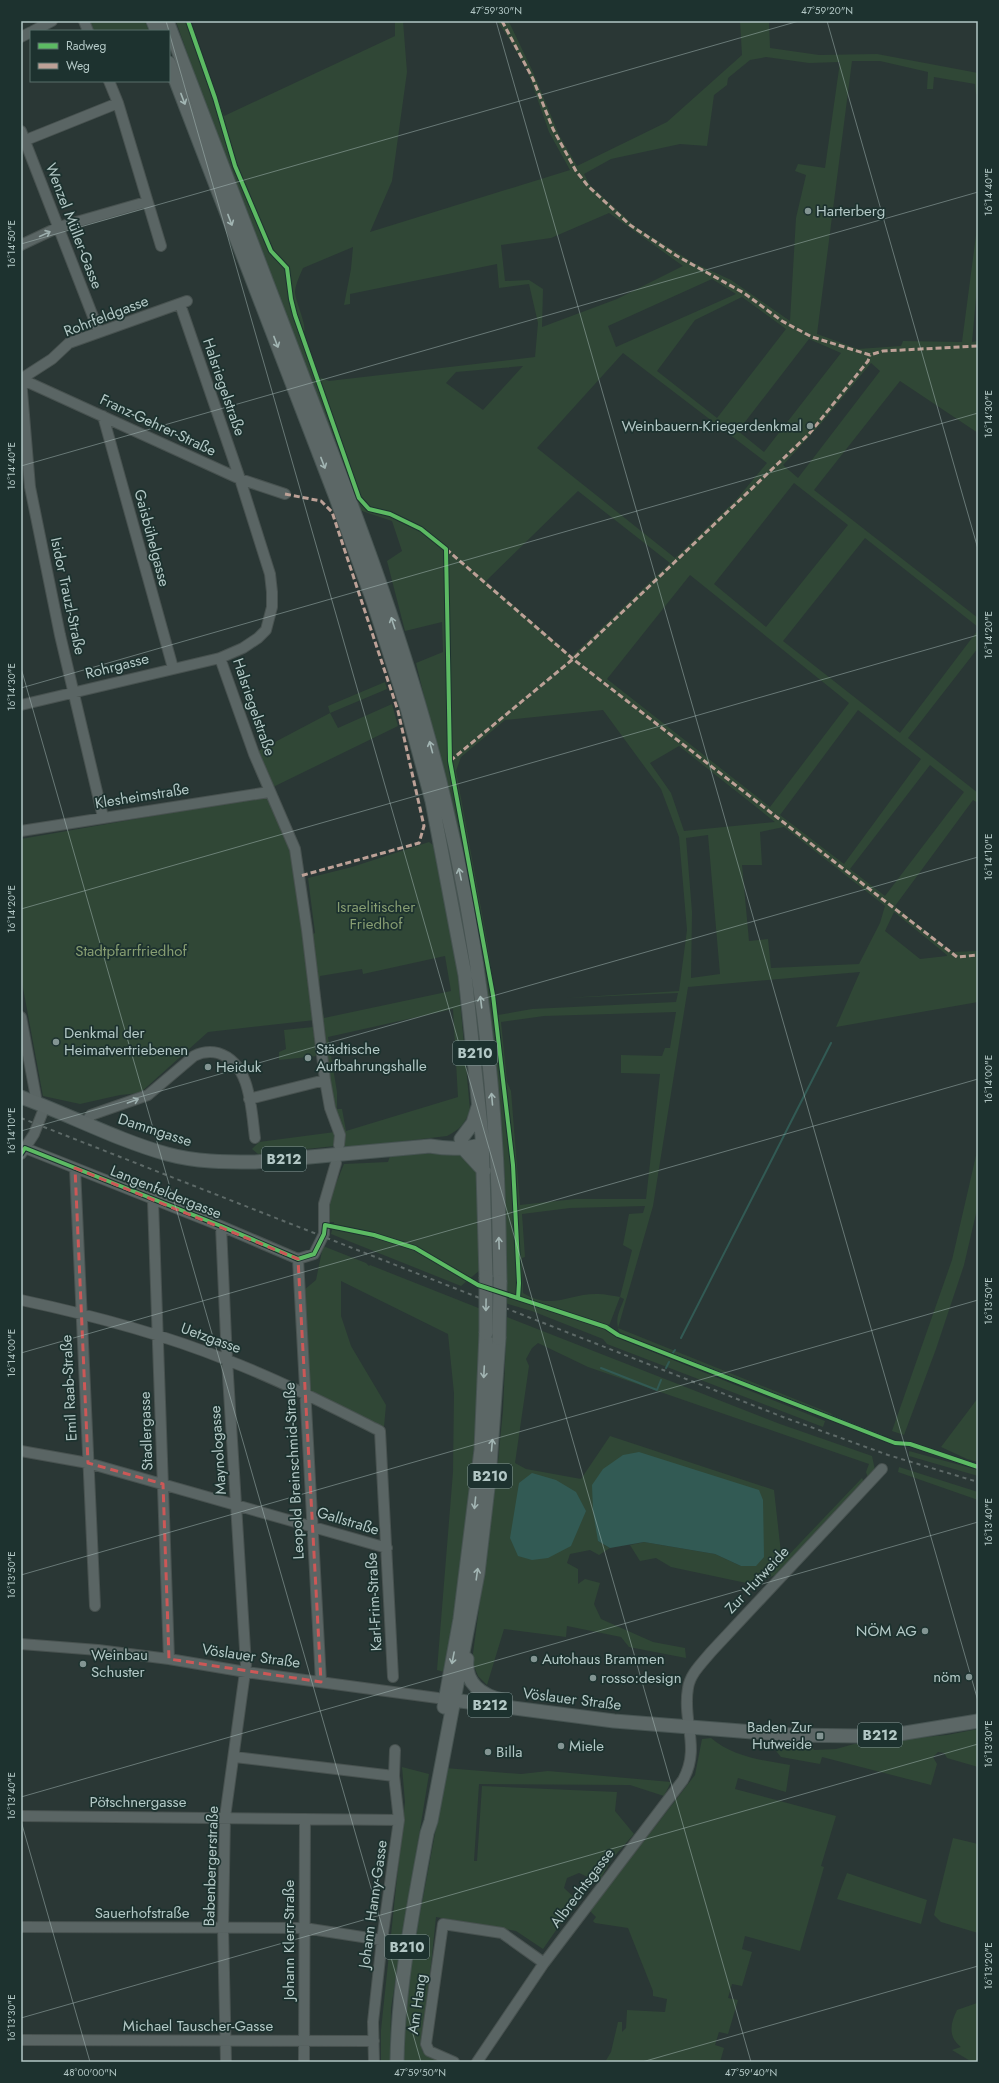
<svg xmlns="http://www.w3.org/2000/svg" width="999" height="2083" font-family="Jost,sans-serif">
<rect width="100%" height="100%" fill="#2a3735"/>
<path fill="#304736" fill-rule="evenodd" d="M88,21H145L149,31H92Z
M176,21H194L190,23L224,116L395,36V21H403L407,72L392,181L370,232L570,170L549,132L528,72L508,37L497,21H507L510,24L533,72L559,135L577,166L667,122L742,55L740,21H769L770,48L819,55L877,54L978,73V95L976,94L975,84L934,77L933,89H927L928,72L880,61H852L817,334L858,349L901,346L903,341L962,342L978,220V276L972,342L978,341V433L900,381L814,490L978,618V627L865,538L783,641L900,733L978,630V648L908,738L978,793V803L973,800L895,906L952,952L978,951V1002L836,1027L860,972L688,987L653,1206L618,1328L832,1414L831,1416L620,1334C614,1319 619,1313 624,1299L620,1297L607,1331L618,1338L825,1421L823,1427L607,1344L603,1339L532,1311L505,1303V1175L496,1072L444,779L416,663L443,652L442,622L405,631L387,561L402,551L392,521L359,510L213,128ZM766,57L809,63L840,62L825,168L798,164L795,171L806,175L796,218L790,321L731,280L694,263L636,227L590,185L584,174L611,159L680,144L707,146L714,95L727,85L728,78L750,60ZM609,213L683,266L617,299L542,327L543,289L529,280L505,281L501,245L551,238ZM353,247L351,269L344,305L350,304V294L497,264L499,288L529,284L538,323L535,357L329,381L319,377L304,333C307,325 296,303 295,293C295,285 300,275 303,268ZM712,279L736,294L616,347L608,326ZM742,297L786,329L717,418L657,371L695,320ZM809,339L841,353L764,452L738,431ZM623,353L767,463L736,500L675,558L537,448ZM871,363L880,371L798,478L783,465L819,426ZM523,366L483,410L446,383L456,372ZM794,483L848,525L766,627L714,584ZM578,491L670,563L572,656L486,581ZM690,575L849,703L770,807L607,679ZM603,710L661,789L679,837L687,930L679,991L566,998L678,993L676,1002L532,1009L498,1015L488,947L456,771L461,757L505,720ZM858,710L921,759L844,864L780,815ZM679,746L775,822L684,831L671,793L650,763ZM930,765L964,792L885,896L850,869ZM784,827L885,906L880,923L859,964L771,968L768,939L749,941L742,865H762L760,832ZM708,835L720,974L691,978L692,912L686,838ZM894,912L947,955V956L920,959L885,931ZM676,1012L670,1048H665L662,1056L621,1055V1073L660,1074L646,1199H575L520,1205L511,1091L507,1082L501,1022L544,1016ZM645,1206L643,1213L629,1214L623,1245L632,1250L620,1297C613,1296 605,1294 598,1294C570,1293 552,1311 523,1293L522,1258L525,1257L522,1214L570,1208Z
M385,682L387,689L330,713L338,728L392,704L398,726L271,788L256,752L330,713L328,706Z
M268,796L293,854L315,1020L208,1032L140,1093L120,1095L80,1104L43,1096L21,977V839Z
M429,842L433,845L457,967L470,1110C465,1124 460,1129 447,1136L344,1148V1137L333,1105L311,935L315,933L308,878L352,867ZM445,956L451,991L324,1018L319,988L320,976L362,969L363,974ZM453,1009L458,1097L346,1131L342,1109H337V1092L328,1037Z
M313,1027L317,1056L279,1060V1052L286,1049L284,1030Z
M335,1132V1146L258,1154L252,1149L259,1142Z
M978,1147V1205L964,1265L936,1349L904,1435L892,1431L952,1260Z
M454,1152C467,1156 471,1162 477,1174L480,1270L461,1286L331,1234L334,1222H329C324,1209 339,1177 344,1164L388,1162L390,1156Z
M323,1246L366,1263L369,1266L370,1265L481,1309C477,1431 469,1552 444,1672L437,1670L453,1472L454,1393L448,1334L341,1281V1316L351,1346L386,1405L384,1427L309,1390L304,1290L316,1280Z
M507,1317L780,1424L872,1456L875,1470L868,1478L866,1472L869,1464L588,1367L538,1343L532,1348L526,1359L529,1366L515,1463L526,1469L581,1479L610,1436L774,1490L782,1562L862,1478L864,1482L776,1575L751,1584L671,1567L656,1558L640,1561L630,1545L644,1542L715,1554L741,1566L763,1500L598,1541L610,1548L599,1555L590,1550L570,1554L567,1563L578,1569V1584L585,1579L600,1583L594,1604L601,1619L653,1642L685,1648L686,1658L629,1647L621,1637L567,1626L566,1637L504,1629L487,1685L478,1676L472,1661L496,1481L503,1411Z
M978,1398V1462L967,1459L941,1447Z
M909,1451L978,1470V1476L909,1456Z
M899,1467L978,1492V1500L898,1472Z
M978,1729V1767L947,1758L944,1753L938,1752L933,1757L937,1764L931,1785L822,1757L820,1764L781,1757L776,1751V1744L780,1741L810,1744L814,1750L836,1749L854,1744L947,1735Z
M711,1738C733,1757 762,1760 790,1765L786,1792L738,1778L735,1789L836,1816L821,1866L824,1867L800,1951L745,1936L742,1949L752,1952L742,1986L732,1984L728,1998L738,2000L728,2034L719,2032L715,2045L724,2048L720,2062H605L611,2052L618,2022H622V2032L626,2028L627,2010L665,2012L667,1999L653,1996V1991L628,1928L595,1923L593,1921L596,1917L590,1911L695,1775L702,1739Z
M402,1767L429,1774L391,2008L390,2062H381V2030L405,1802Z
M445,1768L521,1774L548,1771L671,1782L664,1796L630,1785L479,1784L474,1861H477L482,1786L617,1792L615,1811L634,1834L611,1860L599,1882L579,1873L567,1878L564,1888L577,1900L543,1949L516,1931L436,1917L422,2051L442,2062H403L405,2020L413,1951L446,1775Z
M953,1838L978,1844V1933L941,1922L934,1915Z
M847,1873L927,1900L921,1924L837,1899Z
M977,2003L978,2062H972L952,2050L961,2047C948,2037 950,2024 957,2010Z"/>
<path fill="#325a54" d="M639,1452L759,1490L763,1500L764,1557L756,1566H741L715,1554L644,1542L610,1548L598,1541L593,1511L592,1485L603,1469L623,1455Z
M532,1473L556,1480L576,1492L586,1511L571,1546L548,1558L532,1560L518,1556L510,1538L519,1483Z"/>
<g fill="none" stroke-linecap="round" stroke-linejoin="round">
<path stroke="#325a54" stroke-width="2" d="M681,1338L831,1043
M675,1350L672,1354L882,1436
M601,1368L657,1390L661,1380
M666,1368L669,1362"/>
<g stroke="#485250" stroke-width="12">
<path id="minor" d="M84,21L88,31
M33,31L52,21
M21,37L31,32
M109,81L118,103L161,246
M21,131L99,332
M21,142L118,103
M21,245L59,227L146,202
M21,379L30,487L60,635L103,817
M21,379L240,479L285,494
M21,379L52,359L69,343L187,301
M103,416L173,668
M220,658L254,754L295,849L307,930L325,1080L330,1108L340,1135L339,1145
M21,705L220,658L243,648L258,638L266,630L272,607V592L270,574L240,479L180,304
M21,831L269,792
M21,1017L37,1103
M249,1099L325,1080
M86,1122L91,1115L148,1095L194,1056C202,1052 209,1051 218,1053C251,1063 251,1109 255,1138
M25,1148L221,1226L298,1259
M21,1154L34,1134L45,1106
M75,1168L95,1606
M153,1201L169,1659
M221,1226L227,1360L246,1665L225,1817L223,1928L226,2062
M298,1259L321,1682
M298,1259L314,1254L324,1234V1204L336,1163
M21,1300C91,1315 160,1333 227,1360C279,1380 330,1406 380,1431L393,1677
M21,1451L88,1463L387,1548
M21,1644L98,1650L169,1659L246,1672L445,1699
M235,1757L394,1776
M21,1816L399,1820
M21,1927L304,1928L382,1940
M21,2040L374,2041
M304,2062L305,1819
M374,2062L373,2022L382,1940L399,1820L394,1776L395,1750
M454,2062L429,2051L426,2044L443,1924L502,1933L544,1963
M477,2062L544,1963L683,1780C701,1747 682,1722 688,1688C690,1674 702,1663 711,1652L882,1469"/>
</g>
<g stroke="#475452" stroke-width="15">
<path id="major" d="M153,21L157,31
M167,21C213,142 260,263 306,385C358,520 410,656 444,798C472,913 489,1032 496,1150C499,1194 499,1238 500,1282
M169,63L335,495L373,601L407,708L432,801L465,975L482,1136L486,1277
M21,1097C70,1115 117,1140 167,1154C196,1162 225,1162 255,1162L430,1146C447,1149 474,1150 490,1141
M461,1139L473,1123L478,1107
M462,1147L484,1171
M467,1659C464,1683 482,1696 503,1700
M445,1699L614,1721L791,1735L860,1736L899,1734L978,1721
M444,1707L460,1619L481,1450L486,1333
M397,2062C398,1985 413,1909 427,1833L431,1821L478,1573L489,1479L499,1338"/>
</g>
<use href="#minor" stroke="#5a6564" stroke-width="10"/>
<use href="#major" stroke="#5c6766" stroke-width="13"/>
<path stroke="#5d6967" stroke-width="2" stroke-dasharray="4 4" stroke-linecap="butt" d="M21,1118L783,1417L888,1455L978,1482"/>
<g stroke="#475452" stroke-width="15" stroke-linecap="butt">
<path id="major-bridge" d="M486,1333V1277
M499,1338L500,1282"/>
</g>
<use href="#major-bridge" stroke="#5c6766" stroke-width="13"/>
<path stroke="#bda197" stroke-width="3" stroke-dasharray="6 3" stroke-linecap="butt" d="M502,21L533,79L553,129L576,171L588,186L630,225L677,256L744,293L782,321L812,337L870,355L883,351L978,346
M285,494L321,501L332,512L398,711L424,826L419,843L300,876
M446,549L573,659L957,957L978,955
M450,761L573,659L809,434L868,361L870,355"/>
<g stroke="#1d322f" stroke-width="6">
<path id="cycleway" d="M188,21L215,98L235,166L271,251L287,268L291,299L295,315L359,498L369,509L390,514L421,529L446,549L450,761L493,995L513,1165L519,1283L518,1298
M21,1154L25,1148L221,1226L298,1259L314,1254L324,1234L325,1225L374,1235L415,1248L478,1285L606,1327L618,1335L895,1443L910,1444L978,1467"/>
</g>
<use href="#cycleway" stroke="#5cba63" stroke-width="4"/>
</g>
<defs><path id="oneway-shaft" d="M-6 0H5M1.5-3L5.5 0L1.5 3" fill="none" stroke-width="1.6" stroke-linecap="round" stroke-linejoin="round"/></defs>
<g stroke="#a2b5b3">
<use href="#oneway-shaft" transform="translate(183 99) rotate(69)"/>
<use href="#oneway-shaft" transform="translate(230 220) rotate(69)"/>
<use href="#oneway-shaft" transform="translate(276 342) rotate(69)"/>
<use href="#oneway-shaft" transform="translate(323 463) rotate(69)"/>
<use href="#oneway-shaft" transform="translate(393 623) rotate(-108)"/>
<use href="#oneway-shaft" transform="translate(431 747) rotate(-105)"/>
<use href="#oneway-shaft" transform="translate(460 874) rotate(-102)"/>
<use href="#oneway-shaft" transform="translate(481 1002) rotate(-97)"/>
<use href="#oneway-shaft" transform="translate(492 1099) rotate(-95)"/>
<use href="#oneway-shaft" transform="translate(499 1243) rotate(-92)"/>
<use href="#oneway-shaft" transform="translate(486 1305) rotate(91)"/>
<use href="#oneway-shaft" transform="translate(484 1372) rotate(93)"/>
<use href="#oneway-shaft" transform="translate(492 1445) rotate(-85)"/>
<use href="#oneway-shaft" transform="translate(475 1503) rotate(96)"/>
<use href="#oneway-shaft" transform="translate(477 1574) rotate(-82)"/>
<use href="#oneway-shaft" transform="translate(453 1658) rotate(101)"/>
</g>
<g stroke="#9dafae">
<use href="#oneway-shaft" transform="translate(45 234) rotate(-25)"/>
<use href="#oneway-shaft" transform="translate(133 1101) rotate(-20)"/>
</g>
<path fill="none" stroke="#cc5857" stroke-width="3" stroke-dasharray="8 5" stroke-linejoin="round" d="M75,1168L298,1259L321,1682L169,1659L163,1484L88,1463Z"/>
<path fill="none" stroke="#b3c8c6" stroke-width="1" stroke-opacity="0.45" d="M166,21L169,31M496,21L978,1701M827,21L978,549M21,22L26,21M169,32L751,2062M21,244L799,21M21,466L978,192M21,668L421,2062M21,688L978,413M21,909L978,635M21,1131L978,857M21,1353L978,1079M21,1575L978,1300M21,1797L978,1522M21,1821L90,2062M21,2018L978,1744M642,2062L978,1966"/>
<g fill="#839593" stroke="#1d322f" stroke-width="1.5">
<circle cx="808" cy="211" r="4"/>
<circle cx="810" cy="426" r="4"/>
<circle cx="56" cy="1042" r="4"/>
<circle cx="308" cy="1058" r="4"/>
<circle cx="208" cy="1067" r="4"/>
<circle cx="925" cy="1631" r="4"/>
<circle cx="534" cy="1659" r="4"/>
<circle cx="83" cy="1664" r="4"/>
<circle cx="969" cy="1677" r="4"/>
<circle cx="593" cy="1678" r="4"/>
<rect x="816" y="1732" width="8" height="8" rx="2"/>
<circle cx="561" cy="1746" r="4"/>
<circle cx="488" cy="1752" r="4"/>
</g>
<g text-anchor="middle" stroke-width="3.5" stroke-linejoin="round" paint-order="stroke">
<g fill="#1d322f" stroke="#869b99" stroke-width="1">
<rect x="453" y="1041" width="44" height="24" rx="3"/>
<rect x="262" y="1147" width="44" height="24" rx="3"/>
<rect x="468" y="1464" width="44" height="24" rx="3"/>
<rect x="468" y="1693" width="44" height="24" rx="3"/>
<rect x="858" y="1723" width="44" height="24" rx="3"/>
<rect x="385" y="1935" width="44" height="24" rx="3"/>
</g>
<g font-size="14" font-weight="bold" fill="#b3c8c6">
<text x="475" y="1058">B210</text>
<text x="284" y="1164">B212</text>
<text x="490" y="1481">B210</text>
<text x="490" y="1710">B212</text>
<text x="880" y="1740">B212</text>
<text x="407" y="1952">B210</text>
</g>
<g font-size="15" fill="#b3c8c6" stroke="#1d322f" text-anchor="start">
<text x="816" y="216">Harterberg</text>
<text x="802" y="431" text-anchor="end">Weinbauern-Kriegerdenkmal</text>
<text x="64" y="1038">Denkmal der<tspan x="64" dy="17">Heimatvertriebenen</tspan></text>
<text x="316" y="1054">Städtische<tspan x="316" dy="17">Aufbahrungshalle</tspan></text>
<text x="216" y="1072">Heiduk</text>
<text x="917" y="1636" text-anchor="end">NÖM AG</text>
<text x="91" y="1660">Weinbau<tspan x="91" dy="17">Schuster</tspan></text>
<text x="542" y="1664">Autohaus Brammen</text>
<text x="961" y="1682" text-anchor="end">nöm</text>
<text x="601" y="1683">rosso:design</text>
<text x="812" y="1732" text-anchor="end">Baden Zur<tspan x="812" dy="17">Hutweide</tspan></text>
<text x="569" y="1751">Miele</text>
<text x="496" y="1757">Billa</text>
</g>
<g font-size="15" fill="#b3c8c6" stroke="#1d322f">
<text transform="translate(74 226) rotate(69)" y="5">Wenzel Müller-Gasse</text>
<text transform="translate(106 316) rotate(-21)" y="5">Rohrfeldgasse</text>
<text transform="translate(224 387) rotate(71)" y="5">Halsriegelstraße</text>
<text transform="translate(158 425) rotate(25)" y="5">Franz-Gehrer-Straße</text>
<text transform="translate(152 538) rotate(75)" y="5">Gaisbühelgasse</text>
<text transform="translate(68 596) rotate(78)" y="5">Isidor Trauzl-Straße</text>
<text transform="translate(117 666) rotate(-14)" y="5">Rohrgasse</text>
<text transform="translate(254 707) rotate(71)" y="5">Halsriegelstraße</text>
<text transform="translate(142 796) rotate(-9)" y="5">Klesheimstraße</text>
<text transform="translate(155 1130) rotate(18)" y="5">Dammgasse</text>
<text transform="translate(166 1192) rotate(22)" y="5">Langenfeldergasse</text>
<text transform="translate(211 1338) rotate(20)" y="5">Uetzgasse</text>
<text transform="translate(69 1388) rotate(-93)" y="5">Emil Raab-Straße</text>
<text transform="translate(146 1431) rotate(-92)" y="5">Stadlergasse</text>
<text transform="translate(218 1450) rotate(-94)" y="5">Maynologasse</text>
<text transform="translate(294 1471) rotate(-93)" y="5">Leopold Breinschmid-Straße</text>
<text transform="translate(348 1521) rotate(17)" y="5">Gallstraße</text>
<text transform="translate(757 1580) rotate(-47)" y="5">Zur Hutweide</text>
<text transform="translate(374 1602) rotate(-93)" y="5">Karl-Frim-Straße</text>
<text transform="translate(251 1656) rotate(8)" y="5">Vöslauer Straße</text>
<text transform="translate(572 1699) rotate(7)" y="5">Vöslauer Straße</text>
<text x="138" y="1807">Pötschnergasse</text>
<text transform="translate(211 1866) rotate(-88)" y="5">Babenbergerstraße</text>
<text transform="translate(582 1888) rotate(-53)" y="5">Albrechtsgasse</text>
<text transform="translate(373 1904) rotate(-82)" y="5">Johann Hanny-Gasse</text>
<text x="142" y="1918">Sauerhofstraße</text>
<text transform="translate(289 1940) rotate(-90)" y="5">Johann Klerr-Straße</text>
<text transform="translate(417 2004) rotate(-82)" y="5">Am Hang</text>
<text x="198" y="2031">Michael Tauscher-Gasse</text>
</g>
<g font-size="15" fill="#889e72" stroke="#1d322f">
<text x="376" y="912">Israelitischer<tspan x="376" dy="17">Friedhof</tspan></text>
<text x="131" y="956">Stadtpfarrfriedhof</text>
</g>
</g>
<rect width="999" height="2083" fill="none" stroke="#1d322f" stroke-width="44"/>
<rect x="30" y="30" width="140" height="52" fill="#1d322f" stroke="#596e6b"/>
<rect x="38" y="43" width="20" height="6" fill="#5cba63" stroke="#596e6b"/>
<text x="66" y="50" font-size="12" fill="#b3c8c6">Radweg</text>
<rect x="38" y="63" width="20" height="6" fill="#bda197" stroke="#596e6b"/>
<text x="66" y="70" font-size="12" fill="#b3c8c6">Weg</text>
<rect x="22" y="22" width="955" height="2039" fill="none" stroke="#b3c8c6" stroke-width="1.5"/>
<g font-size="10" text-anchor="middle" fill="#b3c8c6">
<text x="496" y="14">47°59'30"N</text>
<text x="827" y="14">47°59'20"N</text>
<text transform="translate(988 192) rotate(-90)" y="4">16°14'40"E</text>
<text transform="translate(11 244) rotate(-90)" y="4">16°14'50"E</text>
<text transform="translate(988 414) rotate(-90)" y="4">16°14'30"E</text>
<text transform="translate(11 466) rotate(-90)" y="4">16°14'40"E</text>
<text transform="translate(988 635) rotate(-90)" y="4">16°14'20"E</text>
<text transform="translate(11 687) rotate(-90)" y="4">16°14'30"E</text>
<text transform="translate(988 857) rotate(-90)" y="4">16°14'10"E</text>
<text transform="translate(11 909) rotate(-90)" y="4">16°14'20"E</text>
<text transform="translate(988 1079) rotate(-90)" y="4">16°14'00"E</text>
<text transform="translate(11 1131) rotate(-90)" y="4">16°14'10"E</text>
<text transform="translate(988 1301) rotate(-90)" y="4">16°13'50"E</text>
<text transform="translate(11 1353) rotate(-90)" y="4">16°14'00"E</text>
<text transform="translate(988 1522) rotate(-90)" y="4">16°13'40"E</text>
<text transform="translate(11 1575) rotate(-90)" y="4">16°13'50"E</text>
<text transform="translate(988 1744) rotate(-90)" y="4">16°13'30"E</text>
<text transform="translate(11 1796) rotate(-90)" y="4">16°13'40"E</text>
<text transform="translate(988 1966) rotate(-90)" y="4">16°13'20"E</text>
<text transform="translate(11 2018) rotate(-90)" y="4">16°13'30"E</text>
<text x="90" y="2076">48°00'00"N</text>
<text x="420" y="2076">47°59'50"N</text>
<text x="751" y="2076">47°59'40"N</text>
</g>
</svg>
